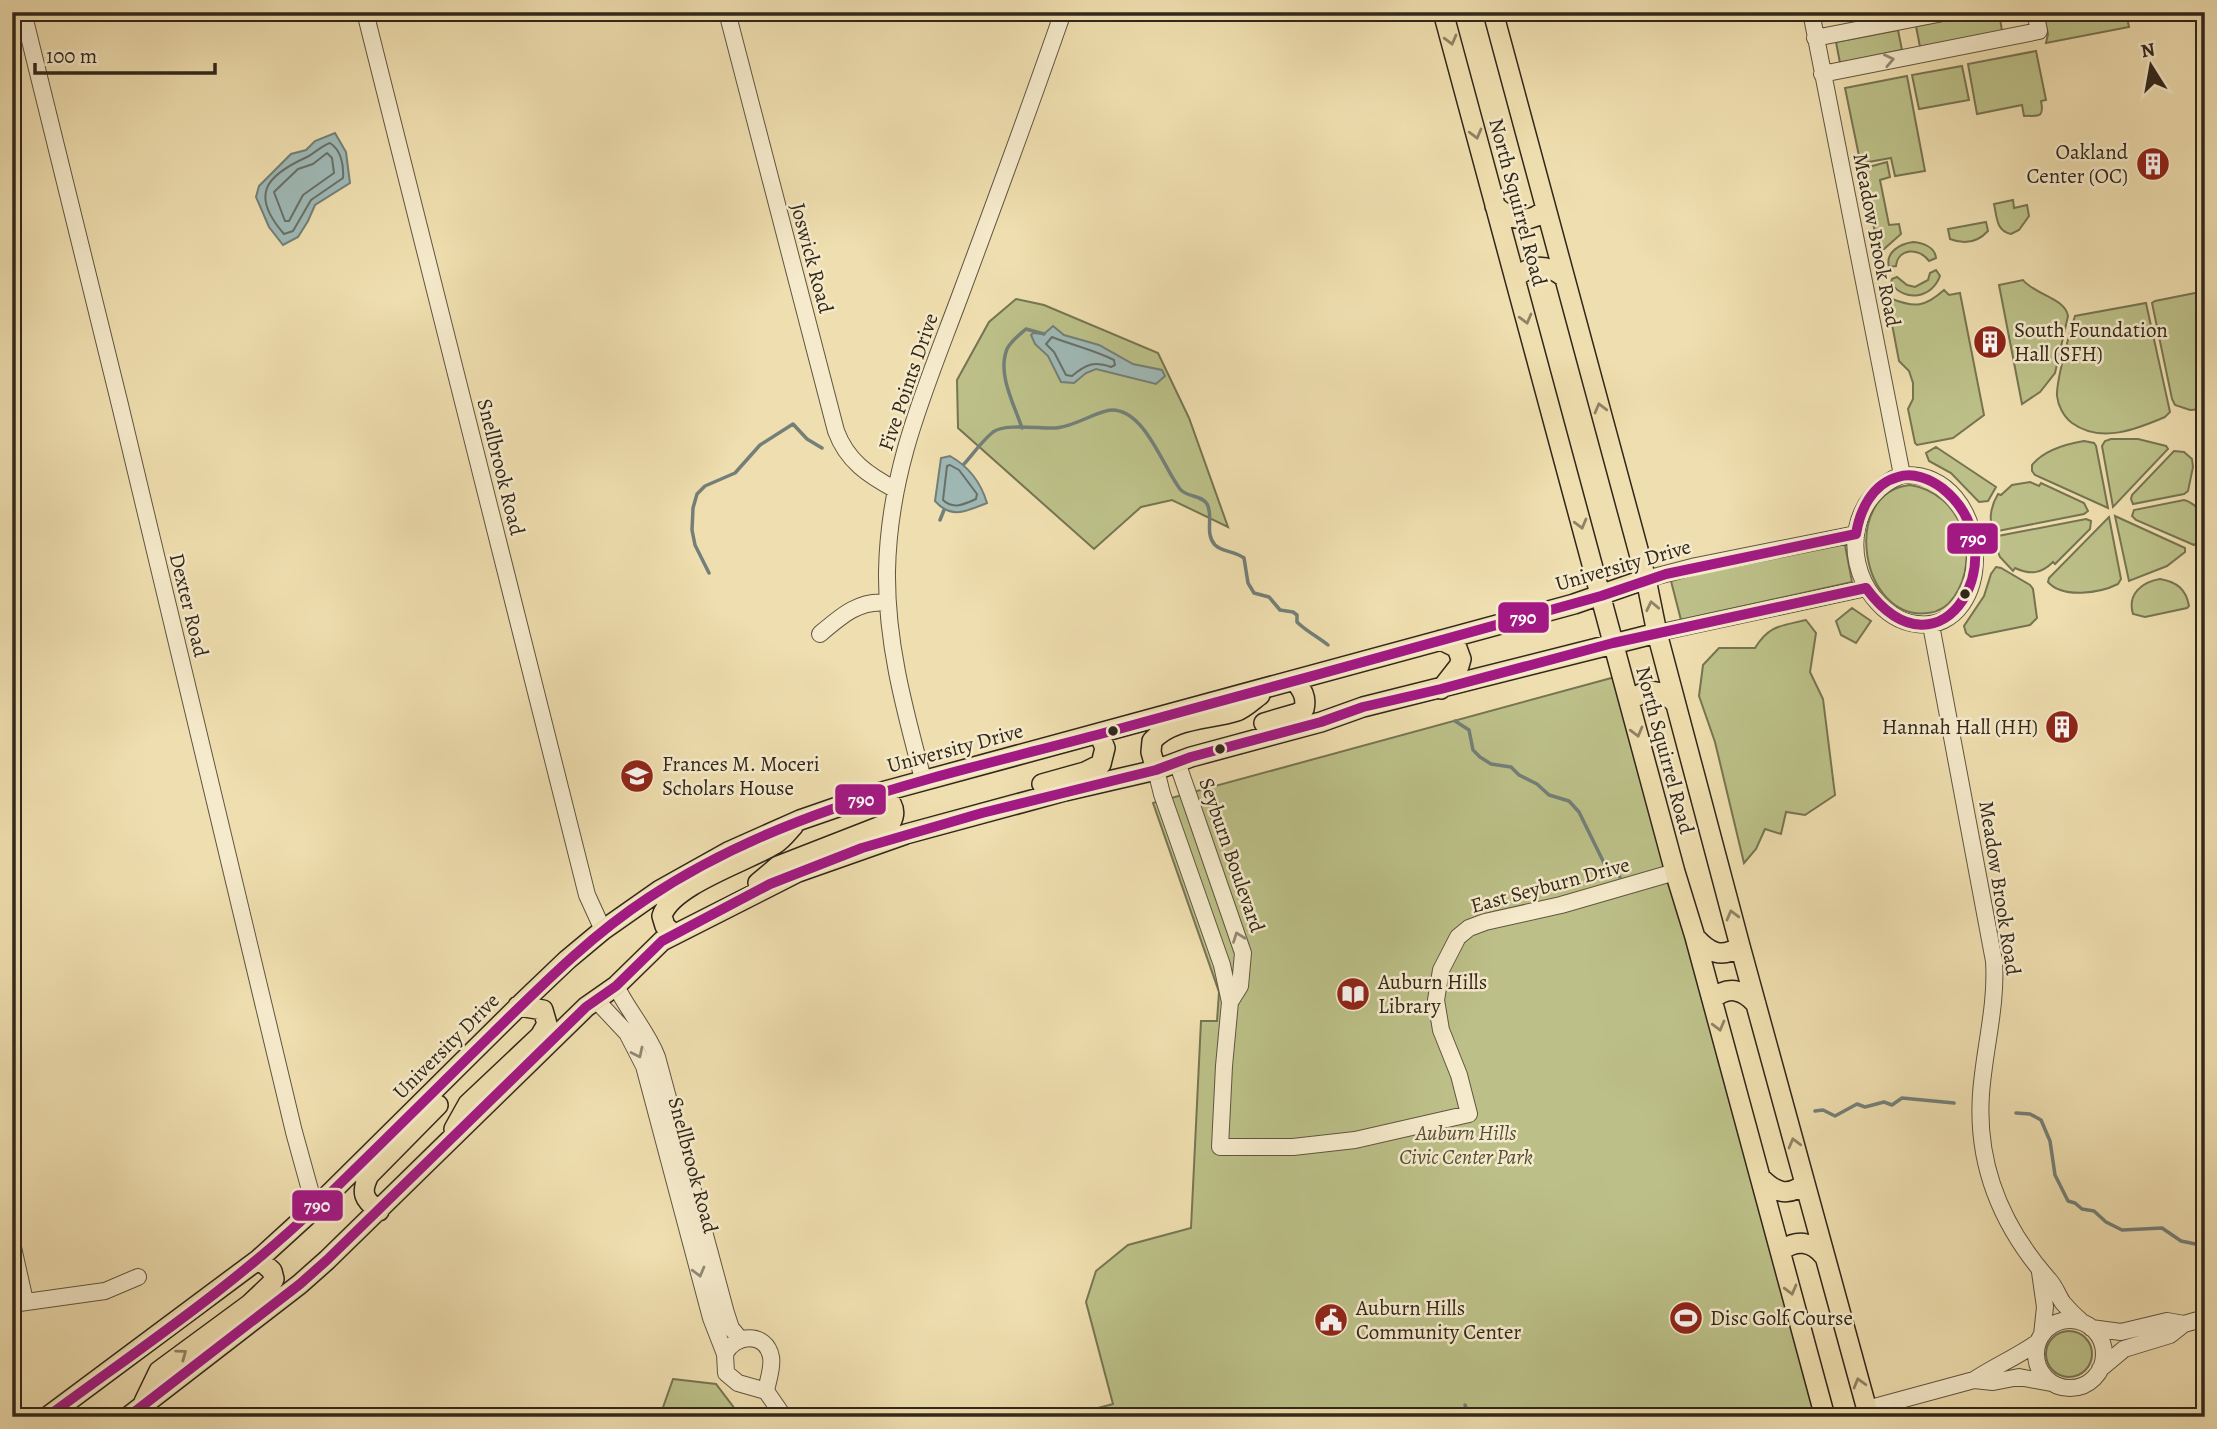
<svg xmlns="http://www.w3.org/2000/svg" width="2217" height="1429" font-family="Alegreya,serif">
<rect width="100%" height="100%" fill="#efdeaf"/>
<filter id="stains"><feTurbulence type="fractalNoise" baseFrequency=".00286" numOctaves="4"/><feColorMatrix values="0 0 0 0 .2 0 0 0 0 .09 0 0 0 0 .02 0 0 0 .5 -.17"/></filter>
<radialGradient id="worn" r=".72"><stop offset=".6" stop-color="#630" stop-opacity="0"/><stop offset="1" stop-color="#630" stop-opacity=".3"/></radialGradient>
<path fill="#bcc088" stroke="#767452" stroke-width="2" d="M1985,12H1999L2002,31L1920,47L1916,26Z
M2043,12H2126L2129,27L2046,43L2048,34Z
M1898,30L1902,50L1840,63L1836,42Z
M2036,51L2046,100L2041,101C2045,120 2036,115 2024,116L2022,105L1977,114L1968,64Z
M1962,66L1969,100L1919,109L1912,75Z
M1907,76L1925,171L1895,176L1891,158L1863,163L1860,161L1845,88Z
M1887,162L1890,177L1880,180L1889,225L1899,224L1901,234L1884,249L1879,250L1861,169Z
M2013,200L2014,208L2027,205L2029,216L2019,230L2011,234C1996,231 1997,217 1994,204Z
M1986,222L1988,231C1977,243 1965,245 1950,239L1948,229Z
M1913,242C1923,243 1935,247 1936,258L1929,261C1919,247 1898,248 1896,266L1889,267C1885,252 1900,244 1913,242Z
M1936,270L1940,276C1932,298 1905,303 1891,283L1892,279L1897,277L1907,285L1915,287L1928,280L1930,273Z
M2023,280C2035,295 2065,298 2068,316L2055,373L2040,392L2022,404L1999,285Z
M1944,290L1949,295L1960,293L1984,415L1953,438L1917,445L1915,443L1908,409L1913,399V383L1909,371L1899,361L1888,303L1892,299C1915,308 1925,307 1944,290Z
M2205,291V409L2190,410L2175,405L2172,399L2152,303L2155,301Z
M1016,299L1044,305L1158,353L1189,418L1228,527L1172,500L1141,507L1094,549L958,428L957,380L989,322Z
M2146,303L2170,412L2165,417C2137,429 2101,444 2072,423C2064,417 2058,406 2057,396C2056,382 2070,331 2075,316Z
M2111,439H2138L2166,446L2168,449L2113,507L2102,446L2105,441Z
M2084,441L2094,443L2096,446L2108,508L2035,475L2032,471V465C2044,450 2066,444 2084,441Z
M1936,447L1996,487L1988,501L1979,502L1951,473L1929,461L1926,453Z
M2174,451L2184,452L2192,459L2193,467L2188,491L2184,494L2133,504L2131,499L2132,495Z
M2030,482L2039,486L2041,483L2084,503L2088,511L2084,514L1998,531L1993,529C1988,518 1992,504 1998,494L2001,495L2012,485Z
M1910,485C1962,493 1982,556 1954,597C1947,607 1939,612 1928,613C1860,622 1840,492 1910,485Z
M2184,500C2204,505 2211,533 2194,545L2136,520L2132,516L2134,510Z
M2115,516L2185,548V552L2167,566L2129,581Z
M2109,517L2121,579L2118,584C2100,593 2063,599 2048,582L2049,578Z
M2086,519L2091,521L2090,529L2055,564L2053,562C2041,574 2030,575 2015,568L2013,571L2000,557L1994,542L1998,536Z
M1843,544L1845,545L1852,582L1681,620L1671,581L1698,573Z
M1996,567L2001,568L2030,585L2033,589L2037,618L2030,625L1971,637L1966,633L1964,626L1984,596L1991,574Z
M2160,579C2177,582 2186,589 2189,606L2187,608L2145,617L2133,614C2127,594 2142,582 2160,579Z
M1852,608L1871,621L1856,643L1841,635L1836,621Z
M1806,620L1816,633L1810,672L1823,699L1835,795L1805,815L1786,812L1781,834L1765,829L1756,849L1744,863L1715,742L1699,696L1703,665L1719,648H1755C1769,625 1781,626 1806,620Z
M1615,677L1820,1417H1064L1113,1404L1086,1302L1096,1271L1128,1245L1191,1228L1201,1021H1217L1219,992L1153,803Z
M2046 1354a23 23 0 1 1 46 0a23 23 0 1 1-46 0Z
M673,1379L716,1384L741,1417H664L661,1413Z"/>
<path fill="#9fb9b6" stroke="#737f78" stroke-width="2" d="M335,133L346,152L350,183L315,205L308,221L298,237L283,245L269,227L256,197L259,186L291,154L306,150L315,141Z
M1053,326L1064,335L1099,345L1133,364L1162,370L1165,376L1156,384L1096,369L1086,373L1074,383L1061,382L1048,356L1035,344L1031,335L1033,333L1044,334Z
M950,456C968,466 981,483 987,503C966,511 952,520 935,501L941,458Z"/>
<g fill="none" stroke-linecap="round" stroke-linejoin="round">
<path stroke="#687068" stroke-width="2" d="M330,143C341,150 344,165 343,178L311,200L293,231L284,234C250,195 265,176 307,157C315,153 321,146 330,143Z
M327,153L332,158L334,173L303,195L289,221H285L274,192L298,169L313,164Z
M1052,337C1072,345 1094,350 1114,360L1115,365L1111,367C1094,361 1086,364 1072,376L1066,375L1054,352L1046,344Z
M950,465L959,470L977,494L976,499C965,504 953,510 943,500L947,466Z"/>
<path stroke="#737f78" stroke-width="3.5" d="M1022,428C1014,404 997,374 1007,349C1011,341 1020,334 1026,329L1044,334
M964,464C973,454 982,441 993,432C1005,423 1040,429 1056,428C1077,426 1098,410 1112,410C1145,410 1163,467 1180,489C1187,498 1201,494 1207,504C1214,516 1204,533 1215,545C1222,552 1235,551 1244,558L1248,583L1254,593L1269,597L1280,610L1293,612L1297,615V622C1306,631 1318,637 1328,645
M940,520L944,510
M709,573L695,545L692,530L693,508L697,494L705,486L735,473L760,445L793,424L807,439L822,448
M1455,721L1469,730L1473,750L1480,757L1491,764L1511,767L1519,775L1537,784L1549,795L1569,801L1579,812L1605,865L1620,877
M1815,1111L1823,1110L1835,1116L1857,1104L1865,1107L1884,1102L1892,1105L1902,1098L1954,1103
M2016,1113L2030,1114L2041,1120L2050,1141L2055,1175L2068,1201L2075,1203L2082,1209L2094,1211L2106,1222L2122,1230L2162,1228L2181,1241L2205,1246
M1465,1405L1470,1417"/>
<g stroke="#605540" stroke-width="18">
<path id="minor" d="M23,12L120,405L294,1132L315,1208
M365,12L587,895L603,930
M727,12L836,431C847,461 868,475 896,490
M1811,12L1902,475
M1815,38L1948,12
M1822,74L2039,31L2035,12
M1902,475C1995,470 1998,634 1917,624C1898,622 1884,611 1873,597C1842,556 1852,494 1902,475Z
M1646,579L1696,566L1856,534
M1931,625L1994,961C1997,1006 1984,1050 1981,1094C1976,1166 2003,1228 2049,1280C2055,1286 2058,1296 2063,1303C2069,1310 2075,1316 2082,1322
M1657,633L1866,588
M820,634C841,616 860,599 888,603
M1177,762L1243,953L1240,986L1230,1002
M1156,770L1162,794L1222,965L1230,1002L1224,1066L1220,1147H1293L1355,1140L1469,1114L1459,1075L1441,1030L1436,1000L1441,970L1458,937L1469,928L1485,922L1561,905L1675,872
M923,779C905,711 886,643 887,571C889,469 925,390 960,296C995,202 1030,107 1063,12
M616,986C628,1011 647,1031 657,1057L726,1313L731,1328L740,1339
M596,1000L627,1033L644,1066L711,1318L725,1354
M12,1243L25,1301
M2040,1272L2045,1307L2042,1335
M12,1304L105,1291L138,1277
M2036 1354a34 34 0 1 1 68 0a34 34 0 1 1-68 0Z
M2091,1328L2121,1332L2167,1321L2184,1324L2205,1318
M2100,1369L2124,1349L2170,1335L2184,1324
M1974,1380L1993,1382L2019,1377L2051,1383
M766,1391C768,1380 773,1367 771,1357C766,1331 734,1334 725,1354L726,1373L738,1383L766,1391L784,1417
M1867,1409L1974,1380C1995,1366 2017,1357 2038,1342"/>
</g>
<g stroke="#31271b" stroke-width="22">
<path id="major" d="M1443,12L1675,872L1695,937L1825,1417
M1493,12L1646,579L1657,633L1740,946L1869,1417
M1495,206C1511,220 1530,225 1546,209
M1515,278C1531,264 1547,264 1564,277
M1441,640L1457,648L1461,659L1459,666L1441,689
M1629,702C1646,687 1661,688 1676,704
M1264,723L1298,713L1304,709C1307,697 1302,690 1295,681
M1156,770L1151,752L1152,741C1172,718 1209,720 1237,711C1245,708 1253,700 1260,695
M1042,784L1085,772L1101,764L1105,748L1099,734
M758,883L778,866L891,822C898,809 890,798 878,793
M674,934L665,926L662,916C671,885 748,861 775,844C782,840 788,832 794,825
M1695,937C1709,953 1722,959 1740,946
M1712,1000C1727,985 1743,989 1756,1004
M454,1129L468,1104L540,1036L547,1024L543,1010L518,1006
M1760,1177C1774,1192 1788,1198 1805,1183
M379,1211C364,1200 360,1193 369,1175L438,1105
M1781,1251C1796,1239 1812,1241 1824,1256
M144,1402L159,1371L250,1304L271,1284L274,1279L272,1271L259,1259
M47,1417L259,1259L315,1208L524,1001L567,960L603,930L660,890L728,852L800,820L878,793L1574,604L1646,579
M128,1417L300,1284L327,1260L586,1007L616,986L662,941L798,872L906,834L1065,791L1156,770L1191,757L1321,722L1363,707L1657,633"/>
</g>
<use href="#minor" stroke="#f5eacb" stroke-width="16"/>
<use href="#major" stroke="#efdeaf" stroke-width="19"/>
<g stroke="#f5eacb" stroke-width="16">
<path id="bus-1" d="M1856,534C1860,510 1872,484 1898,477C1913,472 1930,479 1942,488C2022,551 1942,691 1866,588
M47,1417C139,1349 235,1285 318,1205C376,1149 434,1091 492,1034C541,986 590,936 648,898C786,806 947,775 1104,733C1270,688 1435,642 1601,596L1666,574L1856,534
M128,1417L300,1284L327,1260L586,1007L616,986L662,941L770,884L862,848L982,813L1156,770L1191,757L1321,722L1363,707L1441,689L1613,643L1866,588"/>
</g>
<use href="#bus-1" stroke="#a31984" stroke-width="10"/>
</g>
<defs><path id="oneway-chevron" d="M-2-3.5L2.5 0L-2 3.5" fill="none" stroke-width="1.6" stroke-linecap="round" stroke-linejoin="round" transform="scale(1.75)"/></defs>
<g stroke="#908265">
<use href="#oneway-chevron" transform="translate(1451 40) rotate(75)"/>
<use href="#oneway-chevron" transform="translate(1476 134) rotate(75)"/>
<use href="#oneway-chevron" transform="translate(1526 319) rotate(75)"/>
<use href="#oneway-chevron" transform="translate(1600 408) rotate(-105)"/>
<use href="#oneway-chevron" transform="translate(1581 524) rotate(75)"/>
<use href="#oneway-chevron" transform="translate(1652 606) rotate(-102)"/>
<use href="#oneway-chevron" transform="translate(1637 732) rotate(75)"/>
<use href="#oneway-chevron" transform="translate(1732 915) rotate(-105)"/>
<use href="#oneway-chevron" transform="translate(1719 1026) rotate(75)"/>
<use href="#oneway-chevron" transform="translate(1794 1143) rotate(-105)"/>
<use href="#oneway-chevron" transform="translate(1791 1290) rotate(75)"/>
<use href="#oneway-chevron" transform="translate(182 1354) rotate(-36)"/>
<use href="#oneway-chevron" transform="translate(1859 1383) rotate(-106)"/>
</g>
<g stroke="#938873">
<use href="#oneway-chevron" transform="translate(1889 60) rotate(-12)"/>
<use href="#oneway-chevron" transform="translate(1238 937) rotate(-110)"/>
<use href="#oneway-chevron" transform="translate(638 1053) rotate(64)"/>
<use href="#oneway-chevron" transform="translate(699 1272) rotate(75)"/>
</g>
<defs>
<g id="building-disc" transform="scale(1.75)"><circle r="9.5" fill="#8f2418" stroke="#f5eacb"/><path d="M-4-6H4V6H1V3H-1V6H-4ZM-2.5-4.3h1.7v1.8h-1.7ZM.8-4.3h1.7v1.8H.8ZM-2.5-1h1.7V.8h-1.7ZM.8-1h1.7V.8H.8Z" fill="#fff"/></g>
<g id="university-disc" transform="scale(1.75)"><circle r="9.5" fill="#8f2418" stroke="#f5eacb"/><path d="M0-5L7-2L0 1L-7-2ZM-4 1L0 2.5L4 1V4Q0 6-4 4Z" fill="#fff"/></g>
<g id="library-disc" transform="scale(1.75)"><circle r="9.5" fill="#8f2418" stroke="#f5eacb"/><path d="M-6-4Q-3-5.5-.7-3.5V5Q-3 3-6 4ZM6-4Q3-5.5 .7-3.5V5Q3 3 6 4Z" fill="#fff"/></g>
<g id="stadium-disc" transform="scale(1.75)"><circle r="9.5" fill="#8f2418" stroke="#f5eacb"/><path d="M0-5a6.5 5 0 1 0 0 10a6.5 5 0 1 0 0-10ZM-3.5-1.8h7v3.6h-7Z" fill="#fff"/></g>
<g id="civic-disc" transform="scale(1.75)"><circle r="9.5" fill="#8f2418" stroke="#f5eacb"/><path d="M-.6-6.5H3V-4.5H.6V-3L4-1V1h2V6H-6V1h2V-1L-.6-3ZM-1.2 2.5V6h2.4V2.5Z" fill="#fff"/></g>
</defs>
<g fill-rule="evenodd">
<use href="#building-disc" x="2153" y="164"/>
<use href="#building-disc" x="1990" y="342"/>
<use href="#building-disc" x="2062" y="727"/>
<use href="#university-disc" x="637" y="776"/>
<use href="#library-disc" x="1353" y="994"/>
<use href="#stadium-disc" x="1686" y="1318"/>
<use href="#civic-disc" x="1331" y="1320"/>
</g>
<g fill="#31271b" stroke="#f5eacb" stroke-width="2.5">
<circle cx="1965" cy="594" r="6"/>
<circle cx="1113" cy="731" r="6"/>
<circle cx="1220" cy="749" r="6"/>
</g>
<g text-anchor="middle" stroke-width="5" stroke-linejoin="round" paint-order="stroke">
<g font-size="21" fill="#31271b" stroke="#f5eacb" text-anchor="start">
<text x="2128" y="159" text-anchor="end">Oakland<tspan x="2128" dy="24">Center (OC)</tspan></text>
<text x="2014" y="337">South Foundation<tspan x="2014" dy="24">Hall (SFH)</tspan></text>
<text x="2038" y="734" text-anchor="end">Hannah Hall (HH)</text>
<text x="662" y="771">Frances M. Moceri<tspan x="662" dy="24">Scholars House</tspan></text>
<text x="1378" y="989">Auburn Hills<tspan x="1378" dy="24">Library</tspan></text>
<text x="1356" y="1315">Auburn Hills<tspan x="1356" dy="24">Community Center</tspan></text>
<text x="1710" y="1325">Disc Golf Course</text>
</g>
<g font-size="21" fill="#31271b" stroke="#f5eacb">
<text transform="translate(1518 202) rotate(75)" y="7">North Squirrel Road</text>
<text transform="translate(1877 240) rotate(79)" y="7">Meadow Brook Road</text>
<text transform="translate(812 258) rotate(75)" y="7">Joswick Road</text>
<text transform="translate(908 382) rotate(-71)" y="7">Five Points Drive</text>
<text transform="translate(501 467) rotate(76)" y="7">Snellbrook Road</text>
<text transform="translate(1623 565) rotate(-16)" y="7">University Drive</text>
<text transform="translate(189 605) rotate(76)" y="7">Dexter Road</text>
<text transform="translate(955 748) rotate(-15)" y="7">University Drive</text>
<text transform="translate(1665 750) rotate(75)" y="7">North Squirrel Road</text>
<text transform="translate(1232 855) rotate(71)" y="7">Seyburn Boulevard</text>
<text transform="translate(1550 885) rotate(-15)" y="7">East Seyburn Drive</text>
<text transform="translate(2000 888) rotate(81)" y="7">Meadow Brook Road</text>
<text transform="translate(446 1046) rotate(-45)" y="7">University Drive</text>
<text transform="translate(693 1165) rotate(75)" y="7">Snellbrook Road</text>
</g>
<g font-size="21" font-style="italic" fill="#544d36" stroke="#f5eacb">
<text x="1466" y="1140">Auburn Hills<tspan x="1466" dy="24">Civic Center Park</tspan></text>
</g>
</g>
<g stroke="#f5eacb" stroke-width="2.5">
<rect x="1946" y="522" width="53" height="33" rx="7" fill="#a31984"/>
<rect x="1497" y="601" width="53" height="33" rx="7" fill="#a31984"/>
<rect x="834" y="783" width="53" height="33" rx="7" fill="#a31984"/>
<rect x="291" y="1189" width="53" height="33" rx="7" fill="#a31984"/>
</g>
<g font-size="19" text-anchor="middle" font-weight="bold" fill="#fff">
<text x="1973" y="545">790</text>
<text x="1523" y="624">790</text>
<text x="861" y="806">790</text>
<text x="317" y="1212">790</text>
</g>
<rect width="2217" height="1429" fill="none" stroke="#efdeaf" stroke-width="42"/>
<rect x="14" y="14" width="2189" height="1401" fill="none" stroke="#31271b" stroke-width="3.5"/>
<rect x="21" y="21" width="2175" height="1387" fill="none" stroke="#31271b" stroke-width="2"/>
<g transform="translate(2151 66) rotate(349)" stroke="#f5eacb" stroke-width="5" paint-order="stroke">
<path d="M0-5L12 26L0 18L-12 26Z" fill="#31271b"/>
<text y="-10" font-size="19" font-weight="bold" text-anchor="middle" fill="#31271b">N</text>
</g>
<path d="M35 63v10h180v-10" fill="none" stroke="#31271b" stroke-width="3.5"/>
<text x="46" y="63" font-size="21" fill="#31271b" stroke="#f5eacb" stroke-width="5" paint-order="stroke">100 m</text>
<rect width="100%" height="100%" filter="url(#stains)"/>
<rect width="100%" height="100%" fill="url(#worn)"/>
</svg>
